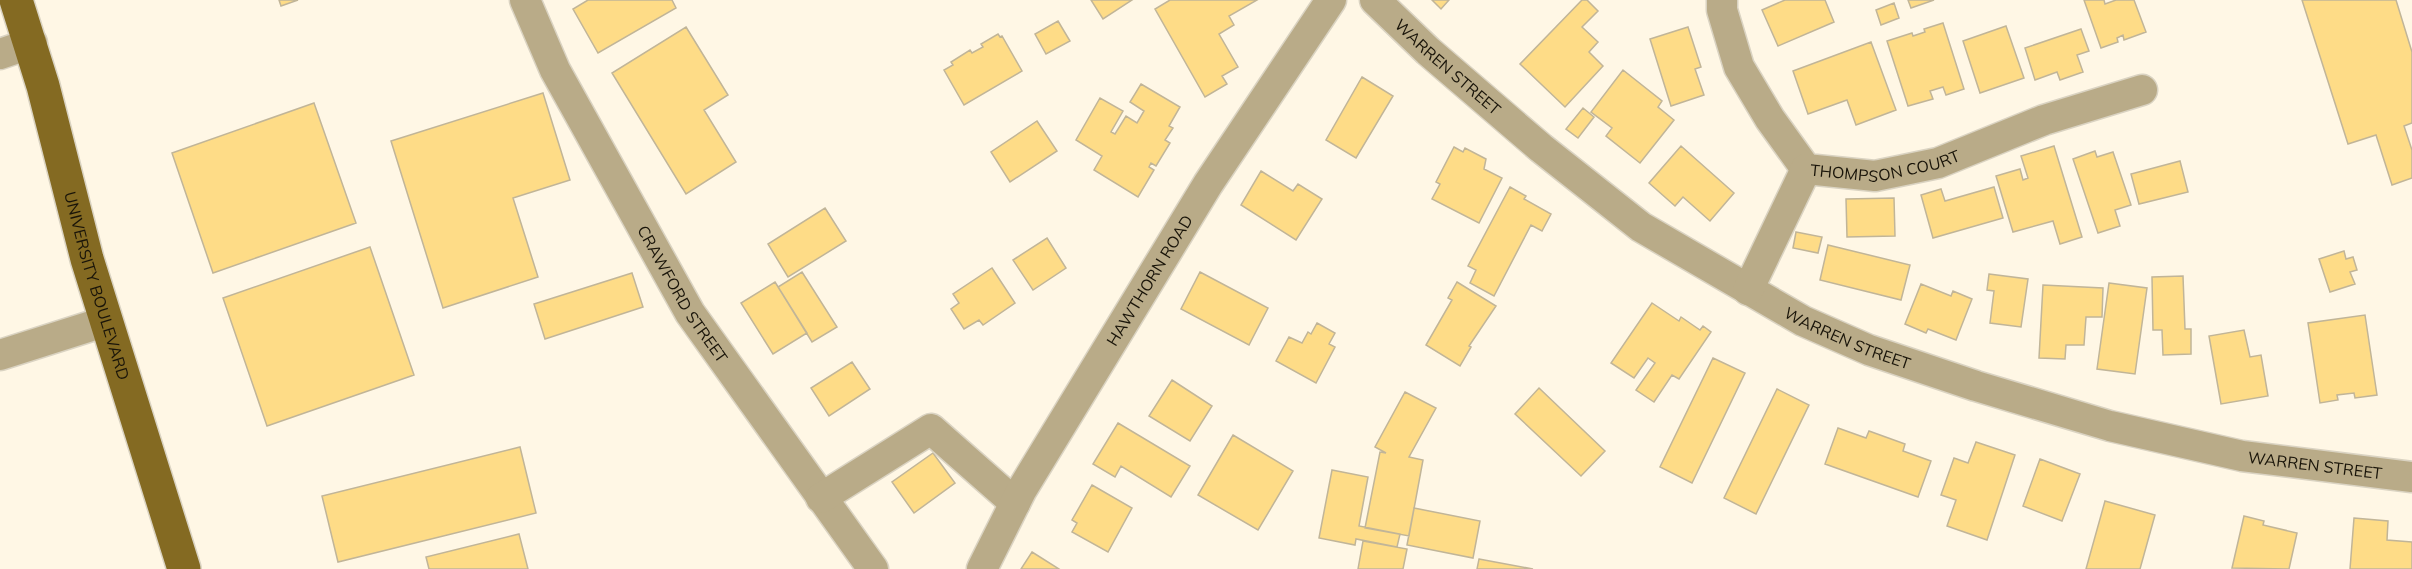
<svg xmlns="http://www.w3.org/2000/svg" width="2412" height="569" font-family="Mulish,sans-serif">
<rect width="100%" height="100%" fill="#fff7e5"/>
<path fill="#fedc87" stroke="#c1b598" stroke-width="1.5" d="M279,0H298L281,6Z
M588,0H672L676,8L598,53L573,9Z
M1091,0H1132L1103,19Z
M1170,0H1257L1229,16L1234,25L1219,34L1238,67L1222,76L1227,84L1205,97L1155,9Z
M1432,0H1449L1441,9Z
M1582,0H1587L1598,11L1582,27L1598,42L1589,52L1603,66L1565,107L1520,64Z
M1785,0H1825L1834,22L1778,46L1762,10Z
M1908,0H1934L1911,8Z
M2084,0H2104L2105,4L2116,0H2134L2146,32L2124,40L2123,35L2117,38L2118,42L2101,48Z
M2302,0H2396L2412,52V123L2404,126L2412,150V178L2392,185L2376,135L2348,144Z
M1894,3L1899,18L1881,25L1876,10Z
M1058,21L1070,41L1046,54L1035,34Z
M1943,23L1964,89L1946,95L1943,87L1930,91L1933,99L1908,106L1887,41L1912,33L1913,36L1925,32L1924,29Z
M2006,26L2024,78L1980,93L1963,41Z
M686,27L728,95L704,110L736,162L686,194L612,73Z
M1688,27L1701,67L1695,69L1704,95L1671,106L1650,39Z
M2081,29L2089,51L2077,55L2083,72L2060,80L2057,72L2035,80L2025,48Z
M998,34L1000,37L1002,36L1022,71L964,105L944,70L953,65L951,62L970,50L972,53L983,47L981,44Z
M1871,42L1896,110L1856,125L1847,100L1808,114L1793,71Z
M1623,70L1662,101L1658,107L1674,120L1640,163L1606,136L1612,128L1591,112Z
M1362,77L1393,96L1356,158L1326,140Z
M1141,84L1180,107L1169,126L1173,128L1165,140L1170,143L1156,166L1151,163L1149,167L1154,170L1138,197L1094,170L1102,156L1076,140L1100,98L1123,111L1111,132L1115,134L1126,116L1137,123L1144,111L1130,102Z
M543,93L570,180L513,198L538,277L443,308L391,141Z
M314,103L356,223L213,273L172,153Z
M1583,108L1594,117L1578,138L1566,129Z
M1037,121L1057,151L1010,182L991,152Z
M1681,146L1734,193L1710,221L1683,197L1675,206L1649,183Z
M2054,146L2082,237L2060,244L2053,221L2013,232L1996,176L2020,169L2023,180L2028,178L2021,156Z
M1454,147L1463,152L1465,148L1486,159L1484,169L1502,178L1479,223L1432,199L1440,184L1436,182Z
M2095,151L2097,157L2113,152L2131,205L2115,210L2120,226L2098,233L2073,159Z
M2180,161L2188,192L2139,204L2131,174Z
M1261,171L1293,191L1298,184L1322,199L1296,240L1241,205Z
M1510,187L1526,196L1524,199L1551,214L1542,231L1531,225L1494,296L1470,283L1476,270L1468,266Z
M1994,187L2003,218L1933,238L1921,195L1941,189L1945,201Z
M1894,198L1895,236L1847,237L1846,199Z
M825,208L846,241L788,277L768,244Z
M1796,232L1822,237L1818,253L1793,248Z
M1047,238L1066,268L1033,290L1013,260Z
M1828,245L1910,265L1901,300L1820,280Z
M370,247L414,375L267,426L223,298Z
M2344,251L2346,259L2353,257L2357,270L2350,272L2355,284L2330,292L2319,259Z
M992,268L1015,303L983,325L979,320L964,329L951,309L959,303L953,294Z
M802,272L837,327L812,342L778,287Z
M1200,272L1268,308L1249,345L1181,309Z
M632,273L643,307L545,339L534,304Z
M1989,274L2028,279L2021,327L1990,323L1994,291L1987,290Z
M2183,276L2185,329H2191V354L2163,355L2162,330H2153L2152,277Z
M775,282L807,333L773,354L741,303Z
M1457,282L1496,306L1469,346L1471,347L1460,366L1426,345L1452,300L1448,298Z
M2109,283L2147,288L2135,374L2097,369Z
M1921,284L1951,296L1953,291L1972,299L1956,340L1928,329L1926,333L1905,324Z
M2043,285L2103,288L2102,317H2086L2084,345H2066L2065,359L2039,358Z
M1652,303L1679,321L1681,317L1700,330L1703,326L1711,332L1679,379L1672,375L1654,402L1636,390L1655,363L1648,358L1634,378L1611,363Z
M2365,315L2377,395L2355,398L2354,393L2337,395L2338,400L2320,403L2308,323Z
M1317,323L1335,333L1329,344L1335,347L1316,383L1276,361L1289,337L1302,343L1308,332L1311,334Z
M2244,330L2250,357L2261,355L2268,396L2221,404L2209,336Z
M1713,358L1745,373L1692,483L1660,467Z
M852,362L870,389L829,416L811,388Z
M1172,380L1212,406L1190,441L1149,416Z
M1539,388L1605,451L1581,476L1515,414Z
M1777,389L1809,405L1756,514L1724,498Z
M1405,392L1436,408L1409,457L1423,460L1409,536L1365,528L1380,452L1386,453L1375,447Z
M1118,423L1190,466L1171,497L1121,466L1115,477L1093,464Z
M1838,428L1866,438L1869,431L1905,444L1903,451L1931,461L1918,497L1825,464Z
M1233,435L1293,471L1258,530L1198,495Z
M1976,442L2015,455L1987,540L1947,526L1956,500L1941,495L1954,458L1968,463Z
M520,447L536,513L338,562L322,496Z
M933,453L955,483L914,513L892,482Z
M2040,459L2080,474L2062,521L2023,506Z
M1332,470L1368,477L1359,526L1400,534L1397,547L1356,539L1355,545L1319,538Z
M1092,485L1132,508L1108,552L1072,532L1077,523L1072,520Z
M2105,501L2155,515L2140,569H2086Z
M1414,508L1480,521L1473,558L1407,545Z
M2244,516L2264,521L2263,525L2297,533L2289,569L2232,568Z
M2354,518L2388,521L2387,540L2412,542V569H2350Z
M519,534L528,569H429L426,557Z
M1363,541L1407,549L1403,569H1358Z
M1032,552L1059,569H1021Z
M1479,559L1533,569H1477Z"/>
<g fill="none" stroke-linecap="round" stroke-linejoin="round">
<g stroke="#dad3c2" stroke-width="33">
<g id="minor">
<path id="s1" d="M525,0L555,70L690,313L873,569"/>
<path id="s2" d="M1375,0L1428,51L1541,148L1641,227L1803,321L1869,350L1976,386L2110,426L2242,456L2412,477"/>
<path id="s3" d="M1722,0V10L1739,67L1770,119L1806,169L1875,176L1938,163L2044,120L2142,90"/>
<path d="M0,54L32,43"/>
<path d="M1748,290L1806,169"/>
<path d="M0,355L107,321"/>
<path d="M821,498L931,429L1015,503"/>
<path id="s4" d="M982,569L1021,491L1208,184L1331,0"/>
</g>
</g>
<g stroke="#dad3c2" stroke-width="36">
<g id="major">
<path id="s5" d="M16,0L43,86L87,259L184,569"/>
</g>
</g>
<use href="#minor" stroke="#b9ab88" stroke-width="30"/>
<use href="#major" stroke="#846a22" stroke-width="33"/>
</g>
<g text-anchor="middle" stroke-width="5" stroke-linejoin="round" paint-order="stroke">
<g font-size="16" fill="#191409" stroke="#fff">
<text dy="6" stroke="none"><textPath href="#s2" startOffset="99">WARREN STREET</textPath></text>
<text dy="6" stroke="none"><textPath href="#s3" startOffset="272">THOMPSON COURT</textPath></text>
<text dy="6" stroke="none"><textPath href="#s4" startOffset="334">HAWTHORN ROAD</textPath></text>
<text dy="6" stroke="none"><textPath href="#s5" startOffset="297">UNIVERSITY BOULEVARD</textPath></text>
<text dy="6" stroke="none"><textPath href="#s1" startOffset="334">CRAWFORD STREET</textPath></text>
<text dy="6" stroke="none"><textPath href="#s2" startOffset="585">WARREN STREET</textPath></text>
<text dy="6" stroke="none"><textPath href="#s2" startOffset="1071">WARREN STREET</textPath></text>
</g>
</g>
</svg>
